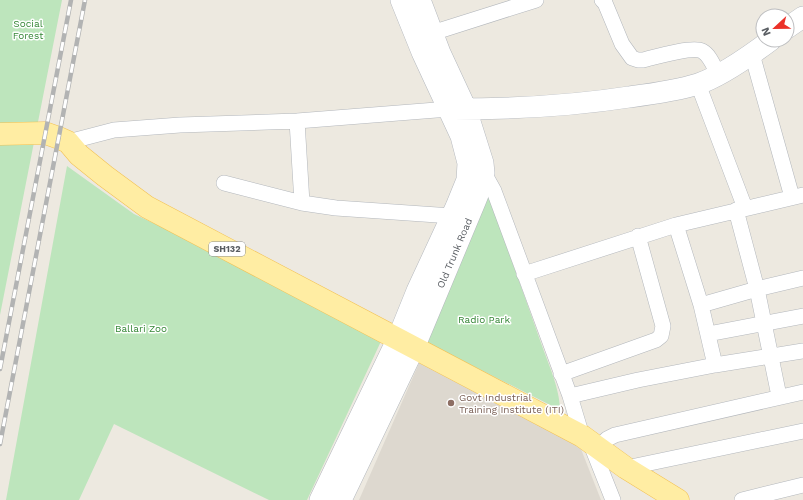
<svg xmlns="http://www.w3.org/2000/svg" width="803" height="500" font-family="'Work Sans',sans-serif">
<rect width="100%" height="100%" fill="#ede9e0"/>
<path fill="#ddd8cf" d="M420,361L579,444L601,500H359Z"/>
<path fill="#bde5bc" d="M0,0H62L0,315Z
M67,166L134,214L255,271L383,337L307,500H269L114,424L79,500H6Z
M486,190C505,241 523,292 541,343C548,363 560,389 560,410L424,341Z"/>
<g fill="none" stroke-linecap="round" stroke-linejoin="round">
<g stroke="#b3b7bc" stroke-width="16">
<path id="street" d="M602,0L605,3L622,44L632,58L638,60H643C655,57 693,46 702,51C710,55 714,67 718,74
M432,33L536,0
M752,54L792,197
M698,84L745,208
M297,121L302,203
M68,142L114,130L180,125L297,121L449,109
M484,173L494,191L570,396L582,436
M224,183L302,203L336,208L452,216
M736,210L757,289L779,396
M676,225L701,305L715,365
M524,274L676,225L803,195
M701,305L757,289L803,278
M708,334L803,316
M561,374L656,340L661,336L663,326L638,236
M570,396L638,380L715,365L803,351
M590,442L613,500
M598,448L607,439L615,435L803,392
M626,468L803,431
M742,500L803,485"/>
</g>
<g stroke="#b4b8be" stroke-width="22">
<path id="secondary" d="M787,28L803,17
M453,109C512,109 571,106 629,97C652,94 676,91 698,84C722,76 751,55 771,40
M320,500L398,338L417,291L456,207L467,180L468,163L461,136L422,52L401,0
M341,500L414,348L475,202L481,187L484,173L483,163L466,109L440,53L420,0"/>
</g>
<g stroke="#f3c153" stroke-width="23">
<path id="primary" d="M0,134L45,133L59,138L68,142L79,155L105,176L147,207L582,436L626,468L678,500"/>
</g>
<use href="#street" stroke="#fff" stroke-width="15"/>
<use href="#secondary" stroke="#fff" stroke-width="21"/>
<use href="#primary" stroke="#ffeda3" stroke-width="22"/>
<g stroke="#b2b3b3" stroke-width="4.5">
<path id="rail" d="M0,369L71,0
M0,444L85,0"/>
</g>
<use href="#rail" stroke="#fff" stroke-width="3" stroke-dasharray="9" stroke-linecap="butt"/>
</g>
<circle fill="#8d6e63" stroke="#fff" stroke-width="1.5" cx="451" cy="403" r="4"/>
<g text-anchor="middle" stroke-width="3" stroke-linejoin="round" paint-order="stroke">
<rect fill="#fff" stroke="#8b8e91" stroke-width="1" x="209" y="242" width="36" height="14" rx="3"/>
<g font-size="9" font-weight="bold" fill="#595d62">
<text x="227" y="252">SH132</text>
</g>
<g font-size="10" fill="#348635" stroke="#fff">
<text x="28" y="27">Social<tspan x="28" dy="12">Forest</tspan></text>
<text x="484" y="323">Radio Park</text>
<text x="141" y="332">Ballari Zoo</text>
</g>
<g font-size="10" fill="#595d62" stroke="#fff">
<text transform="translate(454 253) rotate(-67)" y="4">Old Trunk Road</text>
</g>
<g font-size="10" fill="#785e54" stroke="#fff" text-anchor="start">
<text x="459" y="401">Govt Industrial<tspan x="459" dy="12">Training Institute (ITI)</tspan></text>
</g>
</g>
<g transform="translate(775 28) rotate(248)"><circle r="19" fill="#ffffff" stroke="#bdbec0"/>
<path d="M0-3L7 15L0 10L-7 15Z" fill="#eb3128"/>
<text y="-6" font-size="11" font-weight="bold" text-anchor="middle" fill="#595d62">N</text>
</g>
</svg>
